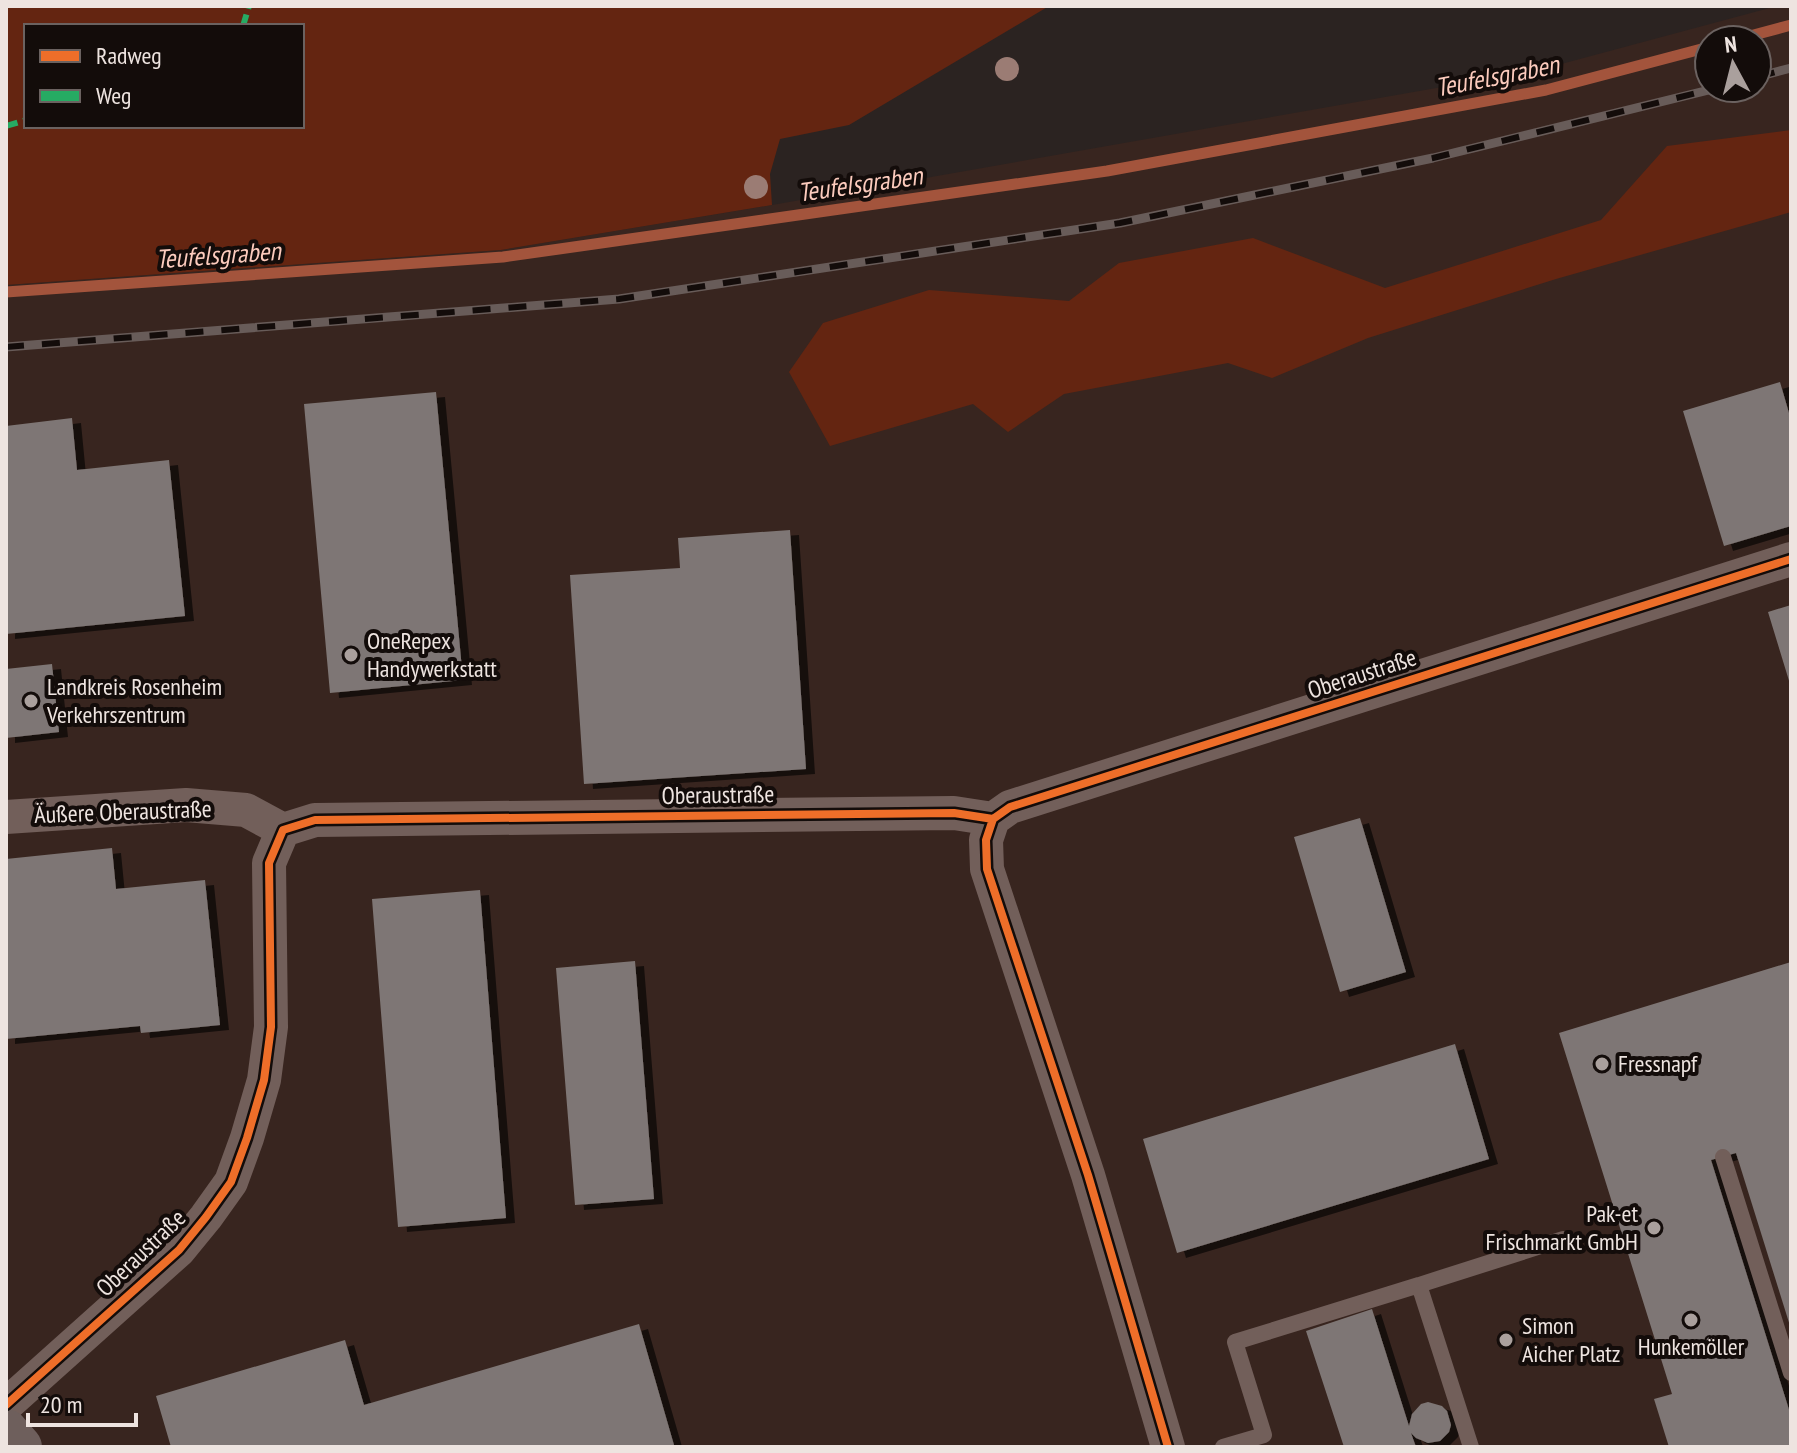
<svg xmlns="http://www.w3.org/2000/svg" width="1797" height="1453" font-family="'PT Sans Narrow',sans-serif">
<defs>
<filter id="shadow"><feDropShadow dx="9" dy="5" stdDeviation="0" flood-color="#0009"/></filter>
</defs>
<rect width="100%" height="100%" fill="#2b2321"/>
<path fill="#38251f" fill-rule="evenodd" d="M1777,6H1791V1447H6V285L501,250L772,205L1539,70ZM1709,40H1757V88H1709Z"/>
<path fill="#642511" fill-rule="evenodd" d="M6,6H1049L849,125L780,139L770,174L772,205L501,250L6,285ZM26,26H302V126H26Z
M1791,130V212L1556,279L1368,338L1272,378L1228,363L1064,394L1008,432L973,404L830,446L789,372L823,323L929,290L1069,301L1119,263L1253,238L1385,288L1601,220L1667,146Z"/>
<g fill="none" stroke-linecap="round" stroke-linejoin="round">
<path stroke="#a3543c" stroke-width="11" d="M1735,40L1791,25
M6,292L503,257L1107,171L1546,90L1709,47"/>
</g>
<path fill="#7e7674" filter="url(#shadow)" d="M1780,382L1791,420V526L1724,546L1683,411Z
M436,392L463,680L330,693L304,404Z
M72,418L77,470L169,460L185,616L6,634V426Z
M790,530L806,769L584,784L570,575L680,568L678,538Z
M1791,605V684H1790L1768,612Z
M52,664L59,732L6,738V669Z
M1360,818L1406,972L1340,992L1294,837Z
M112,848L116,889L205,880L220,1025L141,1033L140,1026L6,1039V859Z
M480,890L506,1218L398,1227L372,899Z
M635,961L654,1199L575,1205L556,968Z
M1791,962V1329L1736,1153L1711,1160L1791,1416V1447H1669L1654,1399L1672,1394L1559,1033Z
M1455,1044L1489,1159L1177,1253L1143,1139Z
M1372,1309L1409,1426L1412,1414L1421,1404L1428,1402L1442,1406L1447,1411L1451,1425L1449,1432L1440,1441L1428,1443L1416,1438L1411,1433L1416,1447H1344L1306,1331Z
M639,1324L674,1445L667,1447H171L156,1396L345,1340L364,1405Z"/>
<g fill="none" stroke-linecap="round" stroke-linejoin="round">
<path stroke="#725f5a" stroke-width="16" d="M1723,1157L1791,1373
M1223,1447L1264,1435L1235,1342L1419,1285
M1471,1447L1419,1285L1563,1239"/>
<path stroke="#725f5a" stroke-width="34" d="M6,817L186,805L246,810L283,830
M993,819L986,840L987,869L1088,1175L1168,1447
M6,1405L179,1250L206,1217L231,1182L247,1138L264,1080L271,1027L269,863L283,830L315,820L954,813L993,819L1010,807L1791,559"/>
<path stroke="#6e5f5c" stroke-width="44" d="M6,1431L20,1447"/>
<g stroke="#685c59" stroke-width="9">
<path id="rail" d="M1757,77L1791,68
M6,347L619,299L1120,223L1433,158L1717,88"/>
</g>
<use href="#rail" stroke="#130c0a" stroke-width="6" stroke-dasharray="18" stroke-linecap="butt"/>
<path stroke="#26ab63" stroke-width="6" stroke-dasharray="12 6" stroke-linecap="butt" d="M243,26L249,6
M6,126L26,120"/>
<g stroke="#130c0a" stroke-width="13">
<path id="cycleway" d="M993,819L986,840L987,869L1088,1175L1168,1447
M6,1405L179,1250L206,1217L231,1182L247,1138L264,1080L271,1027L269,863L283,830L315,820L954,813L993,819L1010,807L1791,559"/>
</g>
<use href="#cycleway" stroke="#ee6e29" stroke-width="8"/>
</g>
<g fill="#9b7c74">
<circle cx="1007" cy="69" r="12"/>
<circle cx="756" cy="187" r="12"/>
</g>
<g fill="#aaa09d" stroke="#130c0a" stroke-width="3">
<circle cx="351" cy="655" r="8"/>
<circle cx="31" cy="701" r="8"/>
<circle cx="1602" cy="1064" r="8"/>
<circle cx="1654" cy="1228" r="8"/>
<circle cx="1691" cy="1320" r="8"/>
<circle cx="1506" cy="1340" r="8"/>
</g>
<g text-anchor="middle" stroke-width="8" stroke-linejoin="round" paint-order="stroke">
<g font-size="24" fill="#eee4e0" stroke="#130c0a" text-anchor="start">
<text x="367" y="649">OneRepex<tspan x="367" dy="28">Handywerkstatt</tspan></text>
<text x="47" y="695">Landkreis Rosenheim<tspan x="47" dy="28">Verkehrszentrum</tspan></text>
<text x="1618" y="1072">Fressnapf</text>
<text x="1638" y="1222" text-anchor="end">Pak-et<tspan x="1638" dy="28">Frischmarkt GmbH</tspan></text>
<text x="1522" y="1334">Simon<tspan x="1522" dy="28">Aicher Platz</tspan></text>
<text x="1691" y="1355" text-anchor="middle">Hunkemöller</text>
</g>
<g font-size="24" fill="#eee4e0" stroke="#130c0a">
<text transform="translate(1362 674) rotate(-18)" y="8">Oberaustraße</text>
<text transform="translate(718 795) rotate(-1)" y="8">Oberaustraße</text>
<text transform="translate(123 812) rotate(-2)" y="8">Äußere Oberaustraße</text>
<text transform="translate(141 1253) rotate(-44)" y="8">Oberaustraße</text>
</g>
<g font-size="26" font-style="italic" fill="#fccbbd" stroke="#130c0a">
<text transform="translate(1497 76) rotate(-11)" y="9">Teufelsgraben</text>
<text transform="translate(860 184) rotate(-8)" y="9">Teufelsgraben</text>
<text transform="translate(218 255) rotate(-4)" y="9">Teufelsgraben</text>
</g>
</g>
<rect width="1797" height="1453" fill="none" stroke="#eee4e0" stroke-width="16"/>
<rect x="24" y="24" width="280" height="104" fill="#130c0a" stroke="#6b6260" stroke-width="2"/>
<rect x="40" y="50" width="40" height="12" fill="#ee6e29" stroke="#6b6260" stroke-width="2"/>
<text x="96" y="64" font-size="24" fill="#eee4e0">Radweg</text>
<rect x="40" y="90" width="40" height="12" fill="#26ab63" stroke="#6b6260" stroke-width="2"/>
<text x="96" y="104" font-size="24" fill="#eee4e0">Weg</text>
<g transform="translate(1733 64) rotate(353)"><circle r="38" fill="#130c0a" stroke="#6b6260" stroke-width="2"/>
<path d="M0-6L14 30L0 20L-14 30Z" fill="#aaa09d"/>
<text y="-12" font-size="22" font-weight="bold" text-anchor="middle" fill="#eee4e0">N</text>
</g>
<path d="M28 1413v12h108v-12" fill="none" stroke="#eee4e0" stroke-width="4"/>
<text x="40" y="1413" font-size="24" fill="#eee4e0" stroke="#130c0a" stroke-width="6" paint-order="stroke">20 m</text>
</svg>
